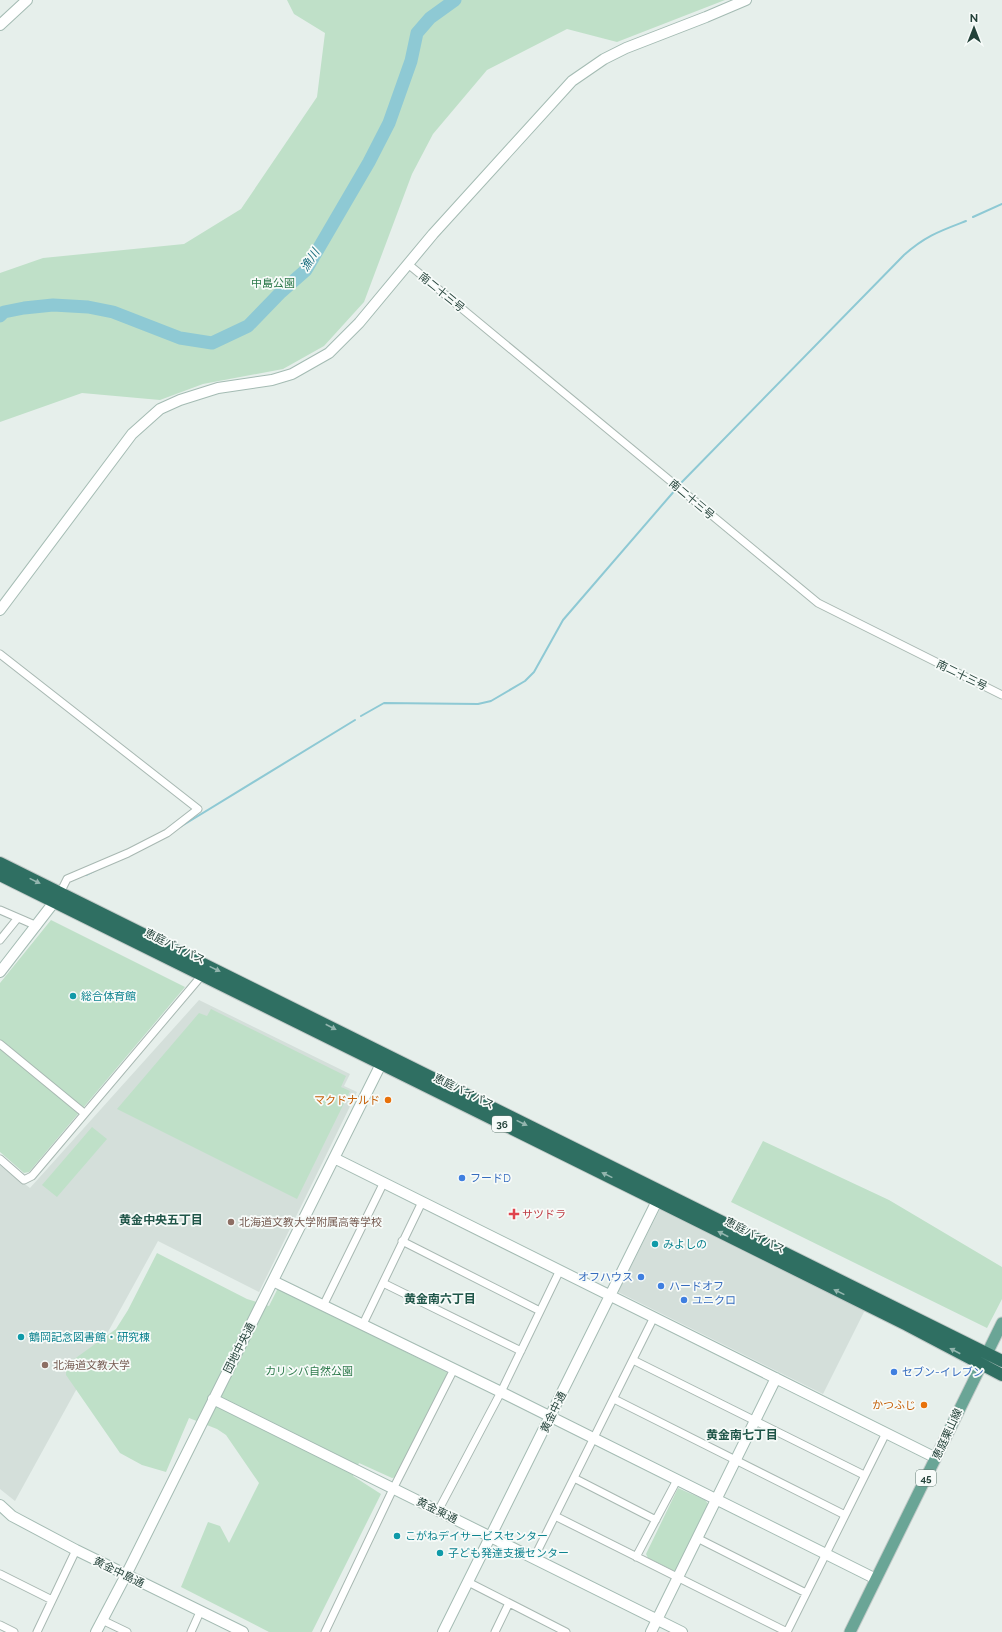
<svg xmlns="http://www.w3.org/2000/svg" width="1002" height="1632" font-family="Raleway,'Noto Sans JP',sans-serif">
<rect width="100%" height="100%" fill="#e6efeb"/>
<path fill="#d4dfda" d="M199,1000L350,1074L344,1086L357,1092L259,1292L158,1241L15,1501L0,1489V1165L30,1188Z
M660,1209L865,1310L823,1394L618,1292Z"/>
<path fill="#bfe0c8" d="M287,0H725L617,42L567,29L487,70L433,134L412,174L364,302L324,346L283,369L203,384L160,400L82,393L0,422V273L43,258L184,244L241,209L317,97L325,33L294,14Z
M51,920L185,987L29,1172L24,1173L0,1152V983Z
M211,1009L346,1076L341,1087L350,1091L297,1199L117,1109L199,1013L207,1016Z
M92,1127L107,1139L57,1197L42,1185Z
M763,1141L889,1200L1002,1267V1299L987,1328L731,1202Z
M157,1253L247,1299L269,1306L278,1288L448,1373L397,1477L392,1478L359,1463L353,1476L381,1494L312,1632H269L181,1587L208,1522L220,1526L229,1543L259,1483L226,1435L217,1429L189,1418L166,1472L142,1465L120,1453L66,1375V1365L116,1329L128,1310Z
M678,1488L705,1500L709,1505L677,1570L674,1571L648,1558L646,1554Z"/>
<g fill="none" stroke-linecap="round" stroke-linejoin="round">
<path stroke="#8ec9d4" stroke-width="2" d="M973,217L1002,204
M679,485L904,255C925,236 940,231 966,221
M361,716L384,703L478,704L491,701L525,681L534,672L563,620L676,489
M180,827L355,720
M86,875L96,870"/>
<path stroke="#8ec9d4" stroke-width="13" d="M0,316L4,312L24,308L53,305L88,307L113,312L180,338L212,343L248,326L281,292L306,270L369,162L389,123L411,61L417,33L430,18L455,0"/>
<g stroke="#a8b8b2" stroke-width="9">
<path id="street" d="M408,264L818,603L1002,695
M0,654L198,809L167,833L128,853L67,879L60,893
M0,910L37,926
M0,940L17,919
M0,1044L84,1113
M0,1159L24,1180L32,1176L203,974
M402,1241L540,1311
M383,1283L521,1351
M323,1306L384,1182
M363,1324L422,1202
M633,1360L864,1475
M614,1399L845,1515
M574,1478L656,1520
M438,1511L501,1392L560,1270
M555,1516L787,1632
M697,1538L806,1593
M636,1557L677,1480
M534,1558L654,1317
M0,1574L52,1600
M468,1582L566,1632
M102,1620L127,1632
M0,1625L14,1632
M37,1632L76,1550
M191,1632L200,1612
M325,1632L393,1489L454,1369
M495,1632L509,1603
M787,1632L886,1433"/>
</g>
<g stroke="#a4bbb3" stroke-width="12">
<path id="secondary" d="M0,25L27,0
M0,610L132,434L160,409L180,400L218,388L272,380L292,374L329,353L359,323L433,234L572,81L604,59L626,48L706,17L746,0
M0,972L58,897
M334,1158L936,1458
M273,1281L501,1392L876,1579
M213,1399L682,1632
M0,1505L12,1516L76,1550L243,1632
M96,1632L126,1575L384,1058
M443,1632L660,1195
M651,1632L776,1378"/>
</g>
<g stroke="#c2cac8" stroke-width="13">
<path id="primary" d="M850,1632L1002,1323"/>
</g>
<g stroke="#c2cac8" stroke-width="14">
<path id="highway" d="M0,863L1002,1361
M0,875L658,1201L907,1325L1002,1375"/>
</g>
<use href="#street" stroke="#fff" stroke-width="7"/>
<use href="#secondary" stroke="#fff" stroke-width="10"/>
<use href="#primary" stroke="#6aa596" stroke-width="11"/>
<use href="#highway" stroke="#2f6f62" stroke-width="12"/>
</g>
<defs><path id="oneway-solid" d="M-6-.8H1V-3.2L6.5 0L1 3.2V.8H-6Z"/></defs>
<g fill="#93b5ae">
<use href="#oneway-solid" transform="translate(35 881) rotate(26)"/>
<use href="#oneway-solid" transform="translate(215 969) rotate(26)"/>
<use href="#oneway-solid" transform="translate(331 1027) rotate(27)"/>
<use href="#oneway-solid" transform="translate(522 1123) rotate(26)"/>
<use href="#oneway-solid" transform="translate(607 1175) rotate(-154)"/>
<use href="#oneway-solid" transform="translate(723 1234) rotate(-153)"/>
<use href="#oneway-solid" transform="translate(839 1292) rotate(-154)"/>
<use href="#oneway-solid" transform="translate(955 1351) rotate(-152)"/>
</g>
<g fill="#0f9aa8" stroke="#f7fbf9" stroke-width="1.5">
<circle cx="73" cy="996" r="4"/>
<circle cx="655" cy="1244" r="4"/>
<circle cx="21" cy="1337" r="4"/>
<circle cx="397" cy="1536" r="4"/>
<circle cx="440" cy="1553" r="4"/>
</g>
<g fill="#e8710a" stroke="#f7fbf9" stroke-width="1.5">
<circle cx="388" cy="1100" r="4"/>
<circle cx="924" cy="1405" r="4"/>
</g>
<g fill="#3f7fe0" stroke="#f7fbf9" stroke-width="1.5">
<circle cx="462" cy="1178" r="4"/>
<circle cx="641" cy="1277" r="4"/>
<circle cx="661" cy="1286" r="4"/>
<circle cx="684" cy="1300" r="4"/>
<circle cx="894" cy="1372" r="4"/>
</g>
<path fill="#e0444e" stroke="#f7fbf9" stroke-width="1.5" d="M512 1208h4v4h4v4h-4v4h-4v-4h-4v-4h4z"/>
<g fill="#8d6e63" stroke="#f7fbf9" stroke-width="1.5">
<circle cx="231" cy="1222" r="4"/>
<circle cx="45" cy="1365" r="4"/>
</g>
<g text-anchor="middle" stroke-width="3.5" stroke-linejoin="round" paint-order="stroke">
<g fill="#f7fbf9" stroke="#637a73" stroke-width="1">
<rect x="492" y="1116" width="20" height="16" rx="3"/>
<rect x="916" y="1470" width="20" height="16" rx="3"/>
</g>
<g font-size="10" font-weight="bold" fill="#24423a">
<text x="502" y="1128">36</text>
<text x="926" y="1482">45</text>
</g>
<g font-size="11" fill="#2d7a4b" stroke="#f7fbf9">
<text x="273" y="287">中島公園</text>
<text x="309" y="1375">カリンバ自然公園</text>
</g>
<g font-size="11" fill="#24423a" stroke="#f7fbf9">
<text transform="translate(442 292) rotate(39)" y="4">南二十三号</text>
<text transform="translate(692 499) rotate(40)" y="4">南二十三号</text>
<text transform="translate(962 675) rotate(26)" y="4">南二十三号</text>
<text transform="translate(175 946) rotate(26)" y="4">恵庭バイパス</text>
<text transform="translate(464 1091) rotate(26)" y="4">恵庭バイパス</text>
<text transform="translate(755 1235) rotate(27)" y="4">恵庭バイパス</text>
<text transform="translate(239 1348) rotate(-63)" y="4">団地中央通</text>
<text transform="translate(553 1412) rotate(-64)" y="4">黄金中通</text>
<text transform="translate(947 1434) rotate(-65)" y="4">恵庭栗山線</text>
<text transform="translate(437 1510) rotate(26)" y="4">黄金東通</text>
<text transform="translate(119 1572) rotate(26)" y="4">黄金中島通</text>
</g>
<g font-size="11" fill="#0d838f" stroke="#f7fbf9" text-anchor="start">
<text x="81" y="1000">総合体育館</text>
<text x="663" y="1248">みよしの</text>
<text x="29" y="1341">鶴岡記念図書館・研究棟</text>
<text x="405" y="1540">こがねデイサービスセンター</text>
<text x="448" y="1557">子ども発達支援センター</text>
</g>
<g font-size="11" fill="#c56008" stroke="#f7fbf9" text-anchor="end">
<text x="380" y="1104">マクドナルド</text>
<text x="916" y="1409">かつふじ</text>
</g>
<g font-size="11" fill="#366cbe" stroke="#f7fbf9" text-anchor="start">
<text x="470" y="1182">フードD</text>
<text x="633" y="1281" text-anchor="end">オフハウス</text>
<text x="669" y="1290">ハードオフ</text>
<text x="692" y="1304">ユニクロ</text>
<text x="902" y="1376">セブン-イレブン</text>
</g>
<g font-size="11" fill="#be3a42" stroke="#f7fbf9" text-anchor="start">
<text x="522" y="1218">サツドラ</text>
</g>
<g font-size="11" fill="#785e54" stroke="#f7fbf9" text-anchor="start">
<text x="239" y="1226">北海道文教大学附属高等学校</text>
<text x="53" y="1369">北海道文教大学</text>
</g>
<g font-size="12" font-style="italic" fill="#1c6f80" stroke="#f7fbf9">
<text transform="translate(310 260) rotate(-57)" y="4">漁川</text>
</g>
<g font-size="12" font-weight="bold" fill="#1f5548" stroke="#f7fbf9">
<text x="161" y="1224">黄金中央五丁目</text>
<text x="440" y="1303">黄金南六丁目</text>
<text x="742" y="1439">黄金南七丁目</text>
</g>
</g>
<g transform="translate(974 28)" stroke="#f7fbf9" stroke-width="3" paint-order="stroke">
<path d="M0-3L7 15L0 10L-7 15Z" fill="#24423a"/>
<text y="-6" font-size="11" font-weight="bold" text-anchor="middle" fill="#24423a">N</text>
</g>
</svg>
